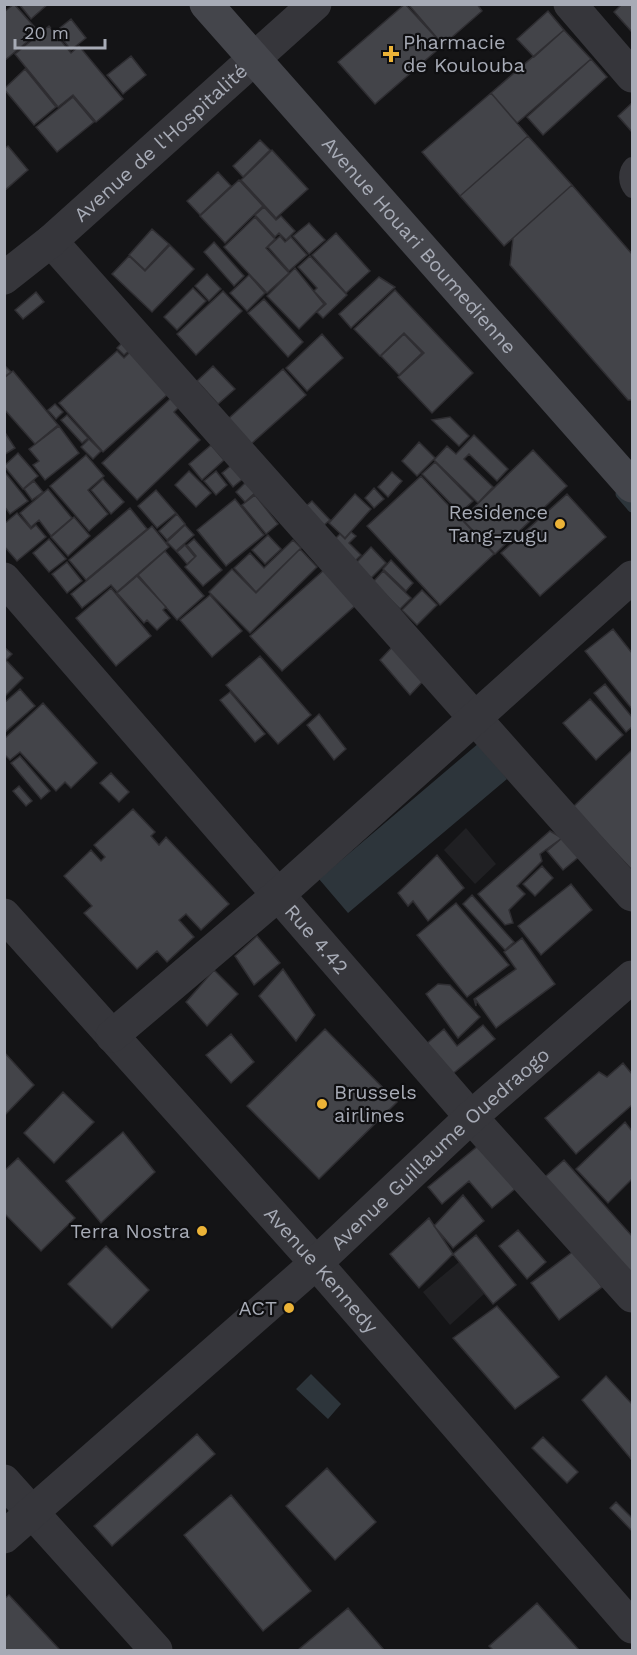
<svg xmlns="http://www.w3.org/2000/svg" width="637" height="1655" font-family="'Work Sans',sans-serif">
<rect width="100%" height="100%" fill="#141416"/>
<path fill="#202023" d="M466,828L496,864L475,884L444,850Z
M459,1262L484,1294L450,1325L423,1292Z"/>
<path fill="#2d353b" d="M479,743L507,779L348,913L319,879Z
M311,1374L341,1404L328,1419L296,1389Z"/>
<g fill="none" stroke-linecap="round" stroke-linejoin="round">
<path stroke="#2d353b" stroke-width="9" d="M620,494L632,508"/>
</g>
<path fill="#434449" stroke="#2f2e32" stroke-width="1.5" d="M14,4L39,32L4,61V12Z
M19,4H48L31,19Z
M405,4L443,45L375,104L338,62Z
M408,4H477L482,11L443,45Z
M622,4H632V32L614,12Z
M548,11L564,30L534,57L517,39Z
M71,19L86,38L71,50L56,31Z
M49,26L71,53L79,46L123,99L96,122L73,95L58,107L15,54Z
M564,30L591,59L517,123L491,93Z
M131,56L146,75L123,94L107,75Z
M591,59L607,77L543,135L527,117Z
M25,69L56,107L34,125L4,89Z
M491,93L528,136L460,196L422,152Z
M73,97L94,122L57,152L36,127Z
M632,103V132L618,116Z
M528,136L572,185L504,246L460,196Z
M260,140L270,150L243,177L233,166Z
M8,146L28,170L4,191V149Z
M272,150L308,189L276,218L241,180Z
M218,172L231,186L200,215L187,201Z
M239,180L263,206L225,243L200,216Z
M572,185L632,254V400H628L510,265L513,238Z
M264,207L276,220L281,216L295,231L286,240L279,233L275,237L255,215Z
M255,217L275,239L266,248L289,273L267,293L224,247Z
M309,223L325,240L309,254L293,236Z
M152,229L169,244L145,270L129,255Z
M336,233L370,271L346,293L312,255Z
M280,236L285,242L291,237L307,255L289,271L268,247Z
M214,242L244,276L234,286L204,252Z
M170,245L194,269L152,312L112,274L129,256L145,271Z
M310,256L347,295L323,318L317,312L326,304L314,291L317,288L298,267Z
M295,268L324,304L299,329L267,296Z
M207,274L221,289L209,301L195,286Z
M249,275L265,293L247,311L230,293Z
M379,277L395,287L351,328L339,314Z
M193,288L206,301L177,330L164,317Z
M395,290L473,373L432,413L398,377L424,353L404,333L380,356L354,329Z
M223,291L242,311L196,355L177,334Z
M36,292L44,302L23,319L15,310Z
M264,299L303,342L288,357L248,313Z
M322,334L343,358L307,391L286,368Z
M404,334L422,353L399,375L381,356Z
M125,340L132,348L124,355L117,348Z
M117,351L124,358L130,352L168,394L103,452L59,403Z
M4,365L11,372L4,377Z
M213,366L235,389L218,404L197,381Z
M283,369L306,395L251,444L228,419Z
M13,371L58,425L35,444L4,409V378Z
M172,397L180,406L174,412L200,440L137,500L102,463Z
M55,404L63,412L56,419L48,410Z
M67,415L88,438L82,443L61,420Z
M450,417L469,436L459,446L432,420Z
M59,426L79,453L45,480L33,465L39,461L29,449Z
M4,431L15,448L4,455Z
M474,435L508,469L497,481L469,454L464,459L493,487L478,503L434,460L447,446L456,454Z
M89,439L101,451L93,459L81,447Z
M419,442L435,458L417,476L402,461Z
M211,445L224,460L202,480L189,464Z
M533,450L567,486L495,554L462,519Z
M18,453L38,476L23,489L4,466Z
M86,455L104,476L88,490L108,514L89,531L50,486Z
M435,462L473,501L460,513L422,474Z
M234,463L245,477L233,487L222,473Z
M4,471L28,501L10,514L4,506Z
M189,471L211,493L196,507L175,485Z
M216,471L227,485L216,495L204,481Z
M392,472L402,481L388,497L378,487Z
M421,476L494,554L440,605L367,526Z
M103,479L124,502L111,514L91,490Z
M34,481L43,492L32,500L24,489Z
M247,481L256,492L245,502L236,492Z
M374,488L384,499L374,508L365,498Z
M48,489L72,518L51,536L39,520L31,527L20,513Z
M156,490L176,513L157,528L138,506Z
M355,494L371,509L345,538L329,523Z
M567,494L606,537L540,596L501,553Z
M255,495L278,524L266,534L242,505Z
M235,499L264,535L226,566L197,530Z
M312,501L330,520L324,525L306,506Z
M130,508L147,529L86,580L69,560Z
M17,513L31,529L36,525L46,537L17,561L4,546V524Z
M177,514L185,524L167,540L159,531Z
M74,517L90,536L68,556L51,537Z
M185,525L194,535L176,551L167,542Z
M152,526L169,547L117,592L111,585L82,608L71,594Z
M351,532L356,536L349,543L361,555L354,562L334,540L340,534L345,539Z
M268,535L281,549L265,564L252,550Z
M49,539L66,559L49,572L33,553Z
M194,539L222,570L203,586L185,567L196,556L187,545Z
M293,540L301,548L256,592L234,568L250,553L264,568Z
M185,545L195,557L187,564L177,552Z
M371,547L386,563L371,578L356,563Z
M300,549L317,567L250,633L209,592L232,569L256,593Z
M165,551L204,596L177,620L138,575Z
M391,560L413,583L406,591L383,569Z
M67,562L82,581L67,593L52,574Z
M325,569L357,604L282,671L250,636Z
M383,571L411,598L400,609L373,582Z
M137,576L166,607L163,610L170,618L157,630L147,620L144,623L117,593Z
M111,588L151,636L116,666L76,618Z
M422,590L437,605L417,625L402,610Z
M210,595L242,631L212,657L180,620Z
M613,629L632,653V709L585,651Z
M394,645L425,679L410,695L380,660Z
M4,647L12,654L6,660L23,678L4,697Z
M260,656L311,715L278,744L226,685Z
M605,684L632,717V727L626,732L594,693Z
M20,689L35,706L4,733V703Z
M230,692L265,734L255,742L220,700Z
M590,699L623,735L596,760L563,723Z
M43,703L97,763L71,788L65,782L56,791L20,752L10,760L4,754V739Z
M319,714L346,749L334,760L307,725Z
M632,750V870L573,807Z
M20,756L50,791L41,799L11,763Z
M111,773L129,792L119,802L100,783Z
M19,786L32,801L26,806L13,791Z
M133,809L155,832L151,836L159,845L166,837L229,904L201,930L186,914L179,920L194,937L167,962L157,951L137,969L84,913L92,906L64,876L91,850L101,861L105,857L94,845Z
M550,831L562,838L540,854L542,861L517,886L525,894L509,910L513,923L505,925L478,894Z
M562,838L580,856L563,870L547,851Z
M437,855L464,888L428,921L413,901L408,906L398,893Z
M542,866L553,878L535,896L523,884Z
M571,884L592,910L541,955L518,926Z
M472,895L514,942L505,950L463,904Z
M456,903L509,965L467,997L417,935Z
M257,936L280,963L254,985L235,956Z
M522,938L555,984L496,1028L476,1000V1006L474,999L516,969L504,952Z
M283,969L315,1015L296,1041L259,996Z
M214,970L238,994L207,1026L186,1002Z
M438,984L450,985L480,1017L458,1038L426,994Z
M483,1025L495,1039L450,1076L425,1045L444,1029L457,1046Z
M325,1029L397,1102L319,1179L247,1106Z
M231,1034L254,1062L231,1083L206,1055Z
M4,1052L34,1085L4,1116Z
M623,1063L632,1074V1105L576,1154L545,1118L599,1072L607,1077Z
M63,1092L94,1122L54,1163L24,1133Z
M625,1122L632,1131V1179L608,1203L576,1169Z
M123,1132L155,1172L101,1223L66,1181Z
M479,1145L515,1189L492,1208L469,1181L442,1204L428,1187Z
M18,1158L75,1218L41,1251L4,1213V1171Z
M564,1160L632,1236V1287L538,1183Z
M463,1195L484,1221L453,1248L434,1226Z
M429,1218L453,1254L419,1288L390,1254Z
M518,1230L546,1262L527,1279L499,1246Z
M476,1235L516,1285L493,1304L453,1254Z
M106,1246L149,1290L112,1328L68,1284Z
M575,1250L602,1287L559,1320L531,1283Z
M497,1306L559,1377L515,1409L453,1338Z
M606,1376L632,1404L631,1459L582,1400Z
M197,1434L215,1454L112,1546L94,1526Z
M543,1437L578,1472L567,1483L532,1448Z
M327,1468L376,1522L335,1560L286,1506Z
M231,1495L311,1591L263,1631L184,1535Z
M616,1502L632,1518V1531L610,1508Z
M9,1595L60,1650H4V1599Z
M537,1603L579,1650H493L489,1646Z
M348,1608L384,1650H298Z"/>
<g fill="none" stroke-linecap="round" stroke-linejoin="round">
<path stroke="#36363b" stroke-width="16" d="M632,165C625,172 626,183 632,190"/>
<g stroke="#36363b" stroke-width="33">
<path d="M570,4L632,76"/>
<path d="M51,241L632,895"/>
<path id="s1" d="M4,278L51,241L315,4"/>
<path id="s2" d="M4,579L471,1117L632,1296"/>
<path id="s3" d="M4,915L316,1263L632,1627"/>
<path d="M112,1036L278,895L632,577"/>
<path d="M4,1481L156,1650"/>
<path id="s4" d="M4,1537L316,1263L471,1117L632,977"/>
</g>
<path stroke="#44454b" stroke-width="33" id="s5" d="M206,4L632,486"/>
</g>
<g fill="#ecb337" stroke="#0f0f11" stroke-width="2">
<path d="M388 45h6v6h6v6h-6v6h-6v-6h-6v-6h6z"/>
<circle cx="560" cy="524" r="6"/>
<circle cx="322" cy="1104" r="6"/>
<circle cx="202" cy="1231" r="6"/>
<circle cx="289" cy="1308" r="6"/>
</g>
<g text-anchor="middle" stroke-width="4.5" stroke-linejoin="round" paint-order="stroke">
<g font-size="20" fill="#a7abb6" stroke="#0f0f11" text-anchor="end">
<text x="403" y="49" text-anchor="start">Pharmacie<tspan x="403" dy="23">de Koulouba</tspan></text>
<text x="548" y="519">Residence<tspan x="548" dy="23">Tang-zugu</tspan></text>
<text x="334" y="1099" text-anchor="start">Brussels<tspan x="334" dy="23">airlines</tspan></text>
<text x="190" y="1238">Terra Nostra</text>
<text x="277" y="1315">ACT</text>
</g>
<g font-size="20" fill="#a7abb6" stroke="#0f0f11">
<text dy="7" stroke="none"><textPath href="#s1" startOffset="207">Avenue de l'Hospitalité</textPath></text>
<text dy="7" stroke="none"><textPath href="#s5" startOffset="322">Avenue Houari Boumedienne</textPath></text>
<text dy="7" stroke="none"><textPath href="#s2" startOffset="477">Rue 4.42</textPath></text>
<text dy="7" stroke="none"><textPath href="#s4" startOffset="584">Avenue Guillaume Ouedraogo</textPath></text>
<text dy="7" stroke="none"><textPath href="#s3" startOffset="476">Avenue Kennedy</textPath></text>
</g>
</g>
<rect width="637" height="1655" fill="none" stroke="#a7abb6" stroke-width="12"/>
<path d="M15 39v9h90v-9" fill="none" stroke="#a7abb6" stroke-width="3"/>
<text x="24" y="39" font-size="18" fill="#a7abb6" stroke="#0f0f11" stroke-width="4.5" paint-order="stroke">20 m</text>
</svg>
